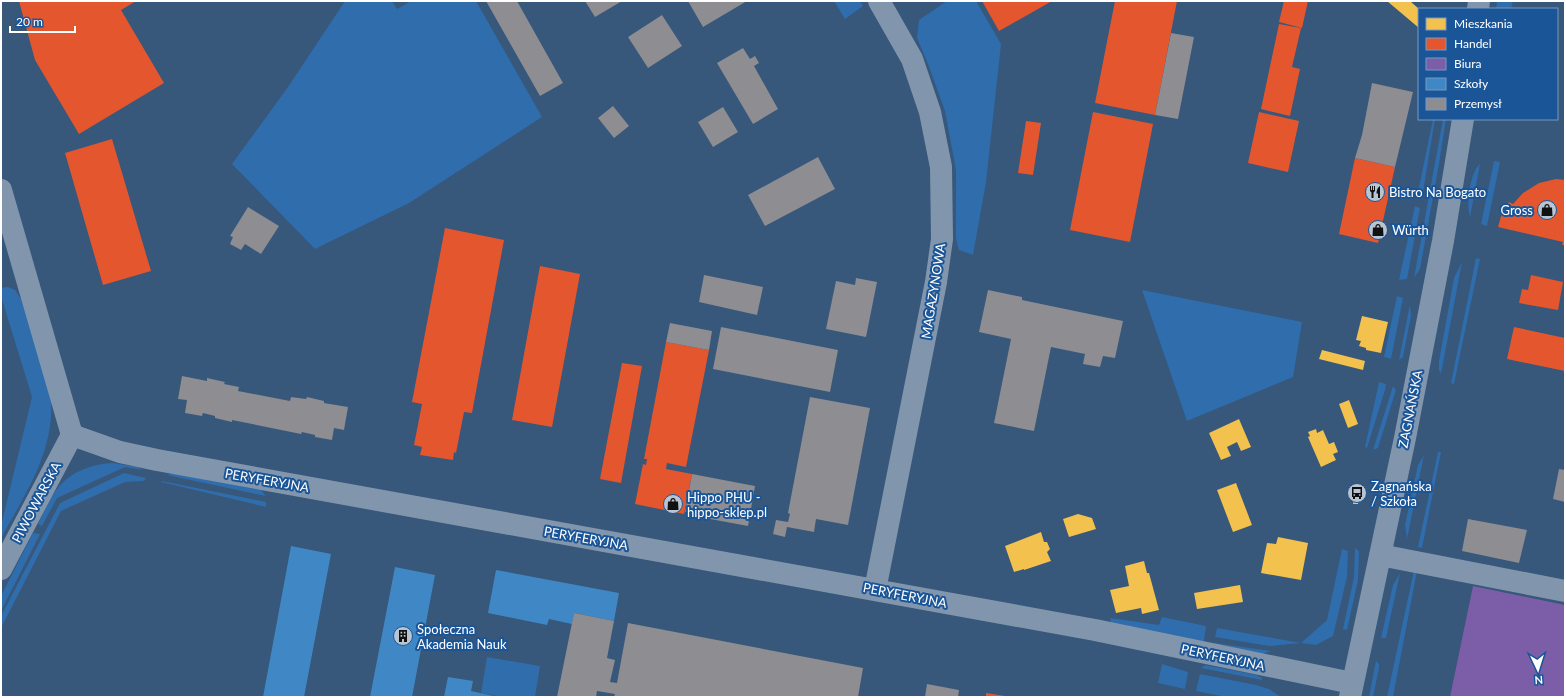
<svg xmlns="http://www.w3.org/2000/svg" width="1566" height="698" font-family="Lato,sans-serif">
<rect width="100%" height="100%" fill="#37577b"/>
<path fill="#2f6dad" d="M345,1H392L397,9L411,1H476L542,117L409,203L315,249L232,164L288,87Z
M834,1H860L863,6L845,19Z
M947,1H976L1001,44L986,182L973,255L959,250L956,239V170L945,111L928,64L917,38L919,20Z
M1497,1H1513L1511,9H1496Z
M1433,119H1435L1422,198L1417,197Z
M1443,119H1446L1439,164L1420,269L1414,278Z
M1494,161L1500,162L1487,226L1481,224Z
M1480,164L1470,217C1466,206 1470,171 1480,164Z
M1415,206L1420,208L1407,279L1399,280Z
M1476,258L1480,259L1454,384L1451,383Z
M1462,262L1441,374L1439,370V361L1454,278Z
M8,287L15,290L21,299L28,316L51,402C54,453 24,496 1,538V526L32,397L1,296V288Z
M1142,290L1302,322L1293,377L1187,421Z
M1397,296L1403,298L1391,359L1384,357Z
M1410,304L1411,316L1403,357L1399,360Z
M1379,382L1386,384L1385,390L1367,448L1365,447Z
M1393,386L1396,390L1378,448L1373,450Z
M1438,452H1441L1422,548L1418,547Z
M1424,455L1407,539L1405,525L1418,465Z
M113,463L137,467L143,470L125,467L57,498L42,526L38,524C43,514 47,503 54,493C67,473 90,464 113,463Z
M124,473L146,478L144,481L125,482L61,511L1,628V616L60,503Z
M173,473L261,490L266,496L167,475Z
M162,481L266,502V507L161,482Z
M33,533L40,534L1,611V596Z
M1355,548L1359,551L1358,580L1347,630L1343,629L1354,577Z
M1342,549L1348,551L1347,577L1333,636L1316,645L1301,643L1269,646L1215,637L1217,628L1301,643L1327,620Z
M1414,570L1417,571L1393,697H1387Z
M1400,573L1386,638H1381L1393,585Z
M1162,617L1206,626L1204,641L1200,644L1111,623L1110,618L1159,625Z
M1214,643L1271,651L1260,655L1217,646Z
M487,657L540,666L535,697H503L481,693Z
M1376,661L1379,664V668L1373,697H1369Z
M1162,664L1188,672L1185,689L1158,683Z
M1205,665L1256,675L1262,678V680L1201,668Z
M1200,674L1256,685L1269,689L1281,697H1226L1196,691Z"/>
<path fill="#f2c14e" d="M1387,1H1410L1419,9V28Z
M1362,316L1388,322L1381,353L1366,350V348L1359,346L1361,341L1356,340Z
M1322,350L1365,361L1363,370L1319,359Z
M1349,400L1358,424L1348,428L1339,404Z
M1239,419L1251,447L1241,451L1237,442L1227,447L1231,456L1221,460L1209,433Z
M1316,429L1317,433L1323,430L1329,444L1334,442L1338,452L1333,454L1336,460L1321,467L1308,437L1310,436L1308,432Z
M1236,483L1252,525L1233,532L1217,490Z
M1357,485L1362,486L1358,504H1353Z
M1078,514L1092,518L1096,529L1069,537L1063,519Z
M1041,532L1044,542H1047L1050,549L1047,552L1051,561L1024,570V569L1014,572L1005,546Z
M1278,537L1308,543L1301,580L1261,573L1267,543L1276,544Z
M1144,561L1147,573H1149L1159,610L1142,614L1141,608L1116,613L1110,590L1129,586L1125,566Z
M1240,585L1243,602L1197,609L1194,593Z"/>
<path fill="#e4572e" d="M19,1H136L121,10L164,83L79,134L35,60Z
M982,1H1052L999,31Z
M1115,1H1177L1155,115L1095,103Z
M1284,1H1308L1302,28L1279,22Z
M1279,24L1301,28L1292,67L1300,69L1290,116L1261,109Z
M1093,112L1153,124L1130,242L1070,230Z
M1259,112L1299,121L1288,172L1248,163Z
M1026,121L1041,123L1033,175L1018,173Z
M112,139L151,271L103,285L65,153Z
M1355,158L1395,167L1378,243L1339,234Z
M1556,179L1565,180V245H1562L1563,242L1498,227L1502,213L1509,202L1513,204L1523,193L1539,183Z
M445,228L504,240L472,413L464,412L456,453L454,452L453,460L420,455L422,447L414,445L422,404L412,402Z
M540,266L580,274L552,427L512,420Z
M1531,275L1563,282L1558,310L1519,303L1522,289L1528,290Z
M1514,327L1565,338V371L1507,359Z
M666,342L709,350L686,467L667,463L666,469L692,474L684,514L635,504L643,464L646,465L647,459H644Z
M622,363L642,366L621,483L600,479Z
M986,693L1005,696V697H986Z"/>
<path fill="#7b5ea7" d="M1473,586L1565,605V697H1450Z"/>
<path fill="#3f88c5" d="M291,546L331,554L304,697H263Z
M395,567L435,575L412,697H370Z
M496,570L619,593L614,621L574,613L572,624L549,619L547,625L488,613Z
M448,677L473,681L471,691L498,697H444Z"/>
<path fill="#8d8d92" d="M486,1H517L563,83L540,96Z
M585,1H622L595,17Z
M688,1H747L703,27Z
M662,15L682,46L648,68L628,37Z
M1171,33L1194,37L1178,119L1155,115Z
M743,48L750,59L755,56L759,63L754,66L778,109L753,124L717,63Z
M1372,83L1413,92L1395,167L1355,158L1362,135Z
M613,106L629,126L614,138L598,118Z
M723,107L738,132L713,147L698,122Z
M818,157L835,189L765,226L748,195Z
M248,207L279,226L261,254L245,244L241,250L230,244L233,237L230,236Z
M704,275L763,287L757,315L699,302Z
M856,278L877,282L866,337L826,329L836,281L855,285Z
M988,290L1022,297V300L1123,321L1115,358L1103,356L1100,367L1083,364L1085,354L1051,347L1034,431L994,423L1011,339L979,332Z
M670,323L712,331L709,350L666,342Z
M721,327L838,350L830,392L713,369Z
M182,376L207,381V378L225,382L224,384L239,387L238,391L290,401L291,397L306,399L307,397L324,401V403L348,407L344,430L334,428L332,440L315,437V435L302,432L301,434L232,420V422L215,418V416L203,413L202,416L185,413L187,400L178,399Z
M810,397L870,408L848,525L816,519L814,532L787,527L785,537L773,534L776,520L788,522L790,514L788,513Z
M1559,469L1565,470V502L1553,499Z
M692,474L755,486L748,526L694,516L695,513L685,512Z
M1468,519L1527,530L1519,563L1462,551Z
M574,613L614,621L607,658L615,660L610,682L617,683L628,623L863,668L858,697H614L615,694L597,691L596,697H557Z
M927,684L959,690L958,697H925Z"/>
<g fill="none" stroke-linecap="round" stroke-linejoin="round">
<path stroke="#8196ad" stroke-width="22" d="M1478,9L1479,1
M1,190L72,435
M72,435L120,452L157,460L1095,630L1352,683
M1380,555L1565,591
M1,569L72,435
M875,590L936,282L942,239L941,167L930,112L912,59L879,1
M1350,697L1405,438L1443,241L1463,119"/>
</g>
<defs>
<g id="restaurant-disc" transform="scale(1)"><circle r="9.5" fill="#b9c4d1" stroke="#1a5598"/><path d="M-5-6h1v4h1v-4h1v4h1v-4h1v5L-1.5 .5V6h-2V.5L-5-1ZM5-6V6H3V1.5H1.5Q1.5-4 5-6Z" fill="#111"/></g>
<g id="shop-disc" transform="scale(1)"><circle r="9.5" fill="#b9c4d1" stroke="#1a5598"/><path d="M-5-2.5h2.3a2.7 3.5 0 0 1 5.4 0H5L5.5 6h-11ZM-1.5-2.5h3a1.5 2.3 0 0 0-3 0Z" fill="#111"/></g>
<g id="bus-disc" transform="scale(1)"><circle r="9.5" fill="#b9c4d1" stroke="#1a5598"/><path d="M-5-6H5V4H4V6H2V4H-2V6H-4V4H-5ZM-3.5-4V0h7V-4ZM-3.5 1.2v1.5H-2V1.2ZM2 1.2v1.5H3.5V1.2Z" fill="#111"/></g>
<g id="building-disc" transform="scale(1)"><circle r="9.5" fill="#b9c4d1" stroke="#1a5598"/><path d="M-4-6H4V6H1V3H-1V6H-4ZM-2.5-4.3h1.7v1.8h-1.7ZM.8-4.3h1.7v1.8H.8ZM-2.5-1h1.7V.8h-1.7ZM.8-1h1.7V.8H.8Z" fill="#111"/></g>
</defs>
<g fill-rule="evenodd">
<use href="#restaurant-disc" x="1375" y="192"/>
<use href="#shop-disc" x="1547" y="210"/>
<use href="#shop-disc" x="1378" y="230"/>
<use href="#bus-disc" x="1357" y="493"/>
<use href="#shop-disc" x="673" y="504"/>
<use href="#building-disc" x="403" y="636"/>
</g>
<g text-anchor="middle" stroke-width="4" stroke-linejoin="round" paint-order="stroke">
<g font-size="13" fill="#fff" stroke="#1a5598" text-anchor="start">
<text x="1389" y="197">Bistro Na Bogato</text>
<text x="1533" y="215" text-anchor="end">Gross</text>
<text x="1392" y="235">Würth</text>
<text x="1371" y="491">Zagnańska<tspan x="1371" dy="15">/ Szkoła</tspan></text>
<text x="687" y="502">Hippo PHU -<tspan x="687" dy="15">hippo-sklep.pl</tspan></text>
<text x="417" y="634">Społeczna<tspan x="417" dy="15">Akademia Nauk</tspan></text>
</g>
<g font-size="13" fill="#fff" stroke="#1a5598">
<text transform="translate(933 291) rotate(-81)" y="5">MAGAZYNOWA</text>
<text transform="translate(1410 409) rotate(-79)" y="5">ZAGNAŃSKA</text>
<text transform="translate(267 480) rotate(10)" y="5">PERYFERYJNA</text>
<text transform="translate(36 502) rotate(-62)" y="5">PIWOWARSKA</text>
<text transform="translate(586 538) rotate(10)" y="5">PERYFERYJNA</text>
<text transform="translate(905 595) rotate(11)" y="5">PERYFERYJNA</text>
<text transform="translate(1223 657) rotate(12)" y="5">PERYFERYJNA</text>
</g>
</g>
<rect width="1566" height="698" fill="none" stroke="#ffffff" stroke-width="4"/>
<rect x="1418" y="8" width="140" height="112" fill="#1a5598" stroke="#7699c1"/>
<rect x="1426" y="18" width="20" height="12" fill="#f2c14e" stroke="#7699c1"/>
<text x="1454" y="28" font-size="12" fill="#ffffff">Mieszkania</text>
<rect x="1426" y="38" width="20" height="12" fill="#e4572e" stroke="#7699c1"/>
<text x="1454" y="48" font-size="12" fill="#ffffff">Handel</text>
<rect x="1426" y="58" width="20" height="12" fill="#7b5ea7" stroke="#7699c1"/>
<text x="1454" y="68" font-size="12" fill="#ffffff">Biura</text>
<rect x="1426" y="78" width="20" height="12" fill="#3f88c5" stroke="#7699c1"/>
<text x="1454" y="88" font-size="12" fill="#ffffff">Szkoły</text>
<rect x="1426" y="98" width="20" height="12" fill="#8d8d92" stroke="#7699c1"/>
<text x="1454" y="108" font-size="12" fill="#ffffff">Przemysł</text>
<g transform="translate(1538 670) rotate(176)" stroke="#1a5598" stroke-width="3" paint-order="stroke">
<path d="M0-3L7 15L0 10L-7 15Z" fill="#ffffff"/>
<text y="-6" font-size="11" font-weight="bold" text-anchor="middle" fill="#ffffff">N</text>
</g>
<path d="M10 26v6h65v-6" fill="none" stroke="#ffffff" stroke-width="2"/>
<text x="16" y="26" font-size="12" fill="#ffffff" stroke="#1a5598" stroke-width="3" paint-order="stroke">20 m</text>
</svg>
